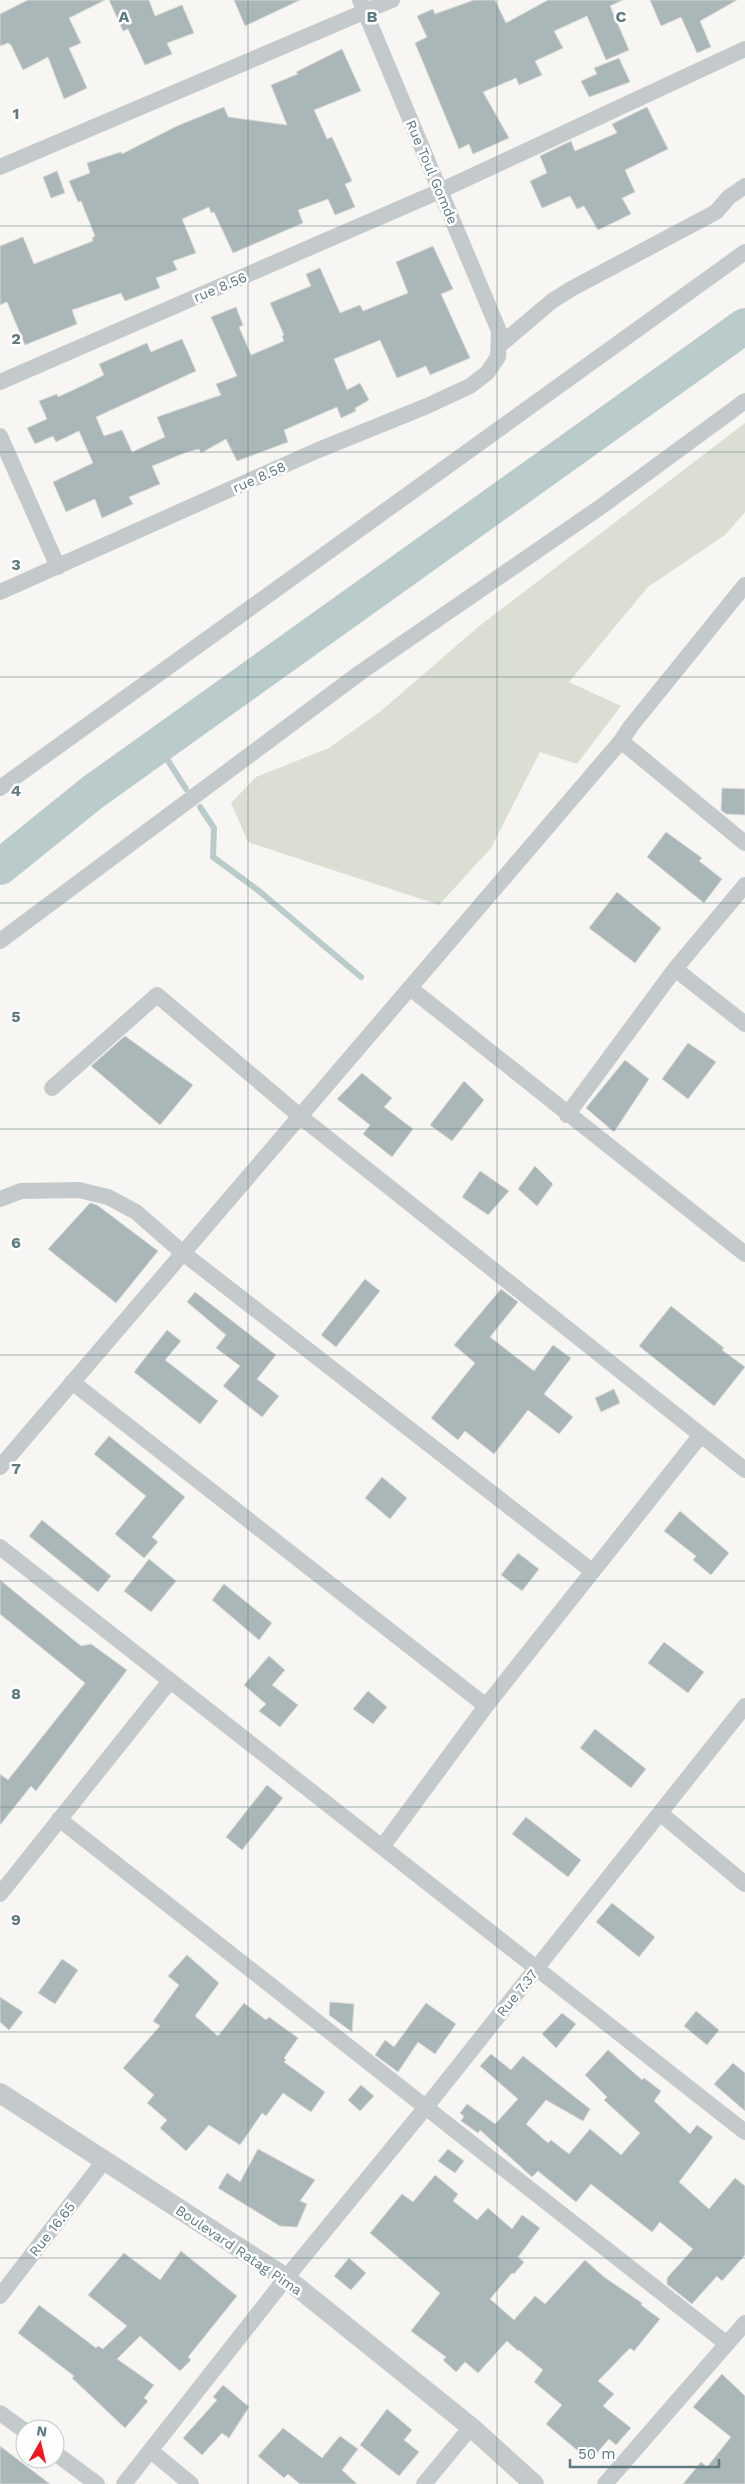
<svg xmlns="http://www.w3.org/2000/svg" width="745" height="2484" font-family="'Work Sans',sans-serif">
<rect width="100%" height="100%" fill="#f7f6f3"/>
<path fill="#dbdfd3" d="M745,423V512L725,535L648,587L569,682L621,706L577,764L540,752L491,848L439,905L248,842L231,803L256,777L329,748L381,711L478,627Z"/>
<g fill="none" stroke-linecap="round" stroke-linejoin="round">
<path stroke="#b9cbcb" stroke-width="6" d="M158,745L186,789
M200,807L214,828L213,857L259,891L361,977"/>
<path stroke="#b9cbcb" stroke-width="36" d="M0,867L93,792L745,326"/>
</g>
<path fill="#aab7b8" stroke="#d8d7d5" d="M28,0H105L69,18L81,43L69,48L87,88L64,99L48,57L23,70L11,45L8,43L0,46V14Z
M109,0H149L155,16L182,5L194,33L167,43L172,54L145,65L128,29L123,31Z
M234,0H300L245,26Z
M474,0H495L506,23L548,0H623L610,6L629,50L606,60L587,16L554,31L563,48L535,61L542,75L519,85L516,78L483,92L509,138L473,154L469,144L459,149L415,43L427,37L417,16L433,9L435,14Z
M650,0H737L700,21L711,47L697,53L681,17L661,26Z
M342,49L361,91L314,110L327,139L332,137L352,181L345,184L355,207L335,215L328,199L298,210L303,223L233,253L214,212L211,213L209,207L182,219L196,253L173,261L177,270L156,278L160,288L125,301L121,293L72,310L77,324L25,345L7,302L0,305V246L23,237L34,264L93,241L92,238L95,236L81,201L78,202L69,181L90,173L87,163L121,152L122,154L177,126L224,107L228,117L287,125L271,85L298,74L296,72Z
M619,58L630,82L589,97L581,81L597,74L594,68Z
M647,107L668,149L625,170L635,192L622,198L631,214L598,230L584,206L577,209L570,196L542,208L530,181L547,173L540,156L571,141L575,151L617,133L612,124Z
M57,171L65,193L51,198L43,177Z
M433,246L453,289L441,294L470,358L430,375L426,366L397,378L380,340L334,359L347,390L360,383L369,400L355,408L356,411L341,418L337,407L284,430L288,442L237,461L226,439L201,453L199,449L187,452L152,466L160,484L129,497L133,504L102,518L95,499L66,512L53,482L93,463L79,431L56,442L53,436L35,444L27,428L47,419L39,401L57,394L58,397L86,384L104,375L99,364L147,343L151,352L182,339L196,371L96,417L104,436L122,430L132,452L165,437L157,417L221,395L216,384L237,376L211,317L236,307L243,325L239,327L251,355L284,341L282,336L284,335L270,303L311,286L306,274L320,268L340,313L360,305L363,311L408,293L396,262Z
M722,788L745,789V815L726,814L721,810Z
M666,832L702,858L699,861L722,879L704,903L647,857Z
M617,892L661,928L635,963L589,928Z
M125,1036L193,1085L160,1125L91,1066Z
M688,1043L716,1062L688,1099L662,1079Z
M625,1060L649,1079L614,1132L586,1108Z
M362,1073L392,1098L384,1107L413,1129L392,1157L363,1134L370,1125L337,1099Z
M464,1081L484,1100L452,1141L430,1125Z
M535,1166L553,1184L537,1206L518,1189Z
M480,1171L509,1191L488,1215L462,1197Z
M90,1203L97,1205L158,1251L116,1303L48,1249Z
M365,1279L380,1291L336,1347L321,1335Z
M501,1289L518,1302L490,1337L534,1371L553,1345L571,1358L544,1394L573,1417L559,1434L528,1410L494,1454L465,1431L458,1440L431,1418L475,1363L454,1345Z
M195,1292L276,1355L257,1379L279,1396L262,1417L223,1386L240,1366L216,1348L226,1335L187,1302Z
M671,1306L724,1348L722,1350L745,1367L714,1406L639,1346Z
M167,1330L181,1341L165,1360L218,1401L200,1424L134,1372Z
M614,1389L620,1403L601,1412L595,1398Z
M109,1436L185,1497L152,1537L158,1542L144,1558L115,1534L146,1496L94,1454Z
M382,1477L407,1498L390,1519L365,1498Z
M680,1511L729,1553L711,1575L693,1560L696,1556L664,1531Z
M42,1520L111,1576L98,1592L29,1536Z
M518,1553L539,1569L522,1591L501,1575Z
M149,1559L176,1581L151,1612L124,1591Z
M0,1580L81,1646L91,1644L127,1670L36,1791L31,1786L0,1825V1774L8,1780L85,1683L0,1614Z
M224,1584L272,1623L259,1640L212,1600Z
M664,1642L704,1672L688,1693L648,1663Z
M269,1656L285,1670L272,1685L298,1705L280,1727L259,1711L266,1704L244,1685Z
M368,1691L387,1707L373,1724L353,1709Z
M595,1729L646,1769L631,1788L580,1748Z
M267,1785L283,1798L242,1850L226,1837Z
M526,1817L581,1860L568,1877L512,1834Z
M612,1903L655,1937L639,1957L596,1922Z
M187,1955L219,1983L195,2016L218,2036L244,2003L266,2020L269,2017L298,2038L284,2058L286,2060L284,2062L325,2092L311,2112L283,2093L266,2116L262,2113L240,2145L209,2125L186,2151L160,2128L167,2120L147,2103L154,2095L123,2068L160,2026L153,2021L179,1985L168,1976Z
M62,1959L78,1970L55,2004L38,1993Z
M0,1997L23,2012L9,2030L0,2022Z
M330,2002L354,2004L352,2032L329,2015Z
M426,2003L456,2024L435,2054L418,2042L398,2072L375,2055L385,2040L394,2047Z
M696,2011L719,2030L707,2045L684,2026Z
M562,2013L576,2024L556,2048L542,2034Z
M608,2050L642,2080L644,2078L661,2091L654,2101L690,2134L697,2125L713,2137L679,2182L709,2209L735,2178L745,2186V2255L722,2281L717,2276L692,2304L667,2284V2278L693,2249L660,2222L652,2232L591,2184L576,2202L538,2171L532,2177L480,2130L478,2133L461,2121L464,2116L460,2113L467,2104L495,2124L518,2099L480,2066L491,2054L511,2070L523,2056L590,2109L583,2121L546,2100L526,2124L548,2143L551,2140L569,2154L590,2129L621,2155L640,2133L604,2100L607,2097L585,2075Z
M733,2063L745,2073V2111L714,2084Z
M361,2085L374,2096L360,2111L348,2100Z
M258,2149L315,2180L300,2201L307,2204L297,2227L280,2226L218,2188L227,2173L240,2182Z
M448,2149L464,2161L455,2173L438,2161Z
M435,2175L458,2194L453,2201L477,2220L488,2208L512,2229L522,2215L540,2228L518,2257L524,2262L514,2274L512,2273L490,2299L514,2320L535,2296L545,2304L585,2260L604,2277L642,2303L641,2305L660,2319L634,2351L630,2348L598,2381L614,2394L603,2406L631,2428L616,2445L609,2439L590,2461L546,2424L562,2405L534,2382L543,2370L519,2350L518,2351L507,2341L478,2373L465,2362L456,2372L443,2360L446,2357L411,2331L440,2293L370,2233L402,2194L413,2202Z
M181,2251L237,2296L188,2357L191,2360L180,2371L140,2336L117,2359L154,2385L144,2398L148,2401L125,2428L72,2378L74,2376L18,2333L39,2305L96,2348L98,2346L103,2349L127,2326L88,2295L124,2253L160,2280Z
M349,2258L366,2273L351,2290L334,2276Z
M722,2374L745,2396V2484H683L701,2462L707,2467L731,2437L693,2407Z
M223,2385L249,2407L229,2438L222,2433L202,2455L183,2438L217,2400L213,2397Z
M387,2409L412,2430L404,2440L419,2452L399,2476L360,2445Z
M283,2428L322,2458L340,2436L358,2449L342,2470L357,2484H300L288,2474L284,2478L258,2456Z
M0,2446L50,2484H0Z"/>
<g fill="none" stroke-linecap="round" stroke-linejoin="round">
<path stroke="#c4cacb" stroke-width="16" d="M0,167L392,0
M500,345L552,301L571,289L716,212L729,197L745,186
M0,382L440,191L745,49
M0,436L58,567
M0,592L316,451L427,406L470,386L487,373L498,357L499,331L360,0
M621,741L745,843
M0,788L745,252
M0,941L361,672L602,506L745,401
M675,969L745,1024
M410,988L745,1254
M52,1088L157,995L301,1117L745,1470
M567,1115L675,969L745,885
M0,1199L21,1191L79,1190L108,1197L136,1212L183,1253L592,1571
M72,1382L486,1706
M0,1467L621,741L631,726L745,585
M0,1547L745,2132
M660,1813L745,1884
M59,1819L727,2344
M382,1847L486,1706L700,1436
M0,1894L170,1681
M0,2296L104,2161
M0,2413L25,2431
M151,2451L191,2484
M55,2453L97,2484
M124,2484L286,2278L426,2107L745,1706
M424,2484L471,2427
M605,2484L745,2323"/>
<path stroke="#c4cacb" stroke-width="20" d="M0,2093L286,2278L471,2427L534,2484"/>
</g>
<path fill="none" stroke="#5f7a80" stroke-width="1" stroke-opacity="0.55" d="M248,0V2484M497,0V2484M0,226H745M0,452H745M0,677H745M0,903H745M0,1129H745M0,1355H745M0,1581H745M0,1807H745M0,2032H745M0,2258H745"/>
<g text-anchor="middle" stroke-width="5" stroke-linejoin="round" paint-order="stroke">
<g font-size="14" fill="#5f7a80" stroke="#fff">
<text transform="translate(432 172) rotate(67)" y="5">Rue Toul Gomde</text>
<text transform="translate(220 287) rotate(-23)" y="5">rue 8.56</text>
<text transform="translate(259 477) rotate(-24)" y="5">rue 8.58</text>
<text transform="translate(517 1993) rotate(-51)" y="5">Rue 7.37</text>
<text transform="translate(52 2229) rotate(-52)" y="5">Rue 16.65</text>
<text transform="translate(239 2250) rotate(34)" y="5">Boulevard Ratag Pima</text>
</g>
</g>
<g font-size="16" text-anchor="middle" font-weight="bold" fill="#5f7a80" stroke="#fff" stroke-width="5" stroke-linejoin="round" paint-order="stroke">
<text x="124" y="22">A</text>
<text x="372" y="22">B</text>
<text x="621" y="22">C</text>
<text x="16" y="119">1</text>
<text x="16" y="344">2</text>
<text x="16" y="570">3</text>
<text x="16" y="796">4</text>
<text x="16" y="1022">5</text>
<text x="16" y="1248">6</text>
<text x="16" y="1474">7</text>
<text x="16" y="1699">8</text>
<text x="16" y="1925">9</text>
</g>
<g transform="translate(40 2444) rotate(8)"><circle r="24" fill="#ffffff" stroke="#bfcacc"/>
<path d="M0-4L9 19L0 12L-9 19Z" fill="#f1181f"/>
<text y="-8" font-size="14" font-weight="bold" text-anchor="middle" fill="#5f7a80">N</text>
</g>
<path d="M570 2459v8h149v-8" fill="none" stroke="#5f7a80" stroke-width="2.5"/>
<text x="578" y="2459" font-size="15" fill="#5f7a80" stroke="#ffffff" stroke-width="4" paint-order="stroke">50 m</text>
</svg>
